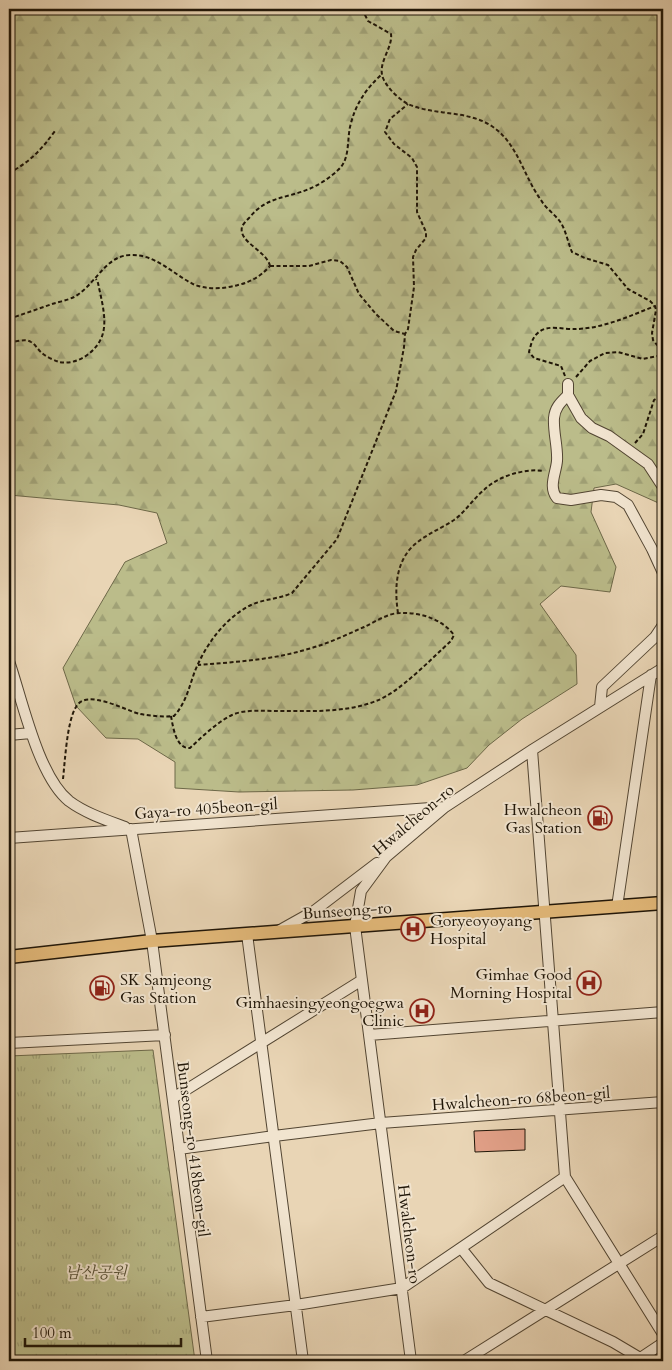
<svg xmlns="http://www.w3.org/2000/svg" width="672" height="1370" font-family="Cardo,'Noto Serif KR',serif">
<defs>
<pattern id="forest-firs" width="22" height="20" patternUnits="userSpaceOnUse" patternTransform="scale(1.25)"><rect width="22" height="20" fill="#bbbc8a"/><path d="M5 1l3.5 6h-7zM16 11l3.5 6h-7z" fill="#a0a176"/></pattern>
<pattern id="park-tufts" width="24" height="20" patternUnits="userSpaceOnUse" patternTransform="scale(1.25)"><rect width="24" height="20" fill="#bbbc8a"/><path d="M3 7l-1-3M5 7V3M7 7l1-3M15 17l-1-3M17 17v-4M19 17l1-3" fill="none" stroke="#a0a176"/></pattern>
</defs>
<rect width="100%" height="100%" fill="#e9d5b5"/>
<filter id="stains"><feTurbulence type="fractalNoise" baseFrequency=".004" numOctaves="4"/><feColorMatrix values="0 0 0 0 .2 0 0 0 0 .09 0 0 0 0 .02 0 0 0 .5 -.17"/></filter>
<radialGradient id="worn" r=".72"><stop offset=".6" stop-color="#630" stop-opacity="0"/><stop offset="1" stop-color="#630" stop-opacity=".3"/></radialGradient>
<path fill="url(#forest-firs)" stroke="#6d6848" d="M9,9H663V505L616,484L594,488L591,512L616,567L610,592L561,586L540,604L576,655L577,684L522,719L489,745L467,768L417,785L353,790L239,792L175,788V762L138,739L106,738L76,706L63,668L125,562L167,543L157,513L119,505L9,495Z"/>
<path fill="url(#park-tufts)" stroke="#6d6848" d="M153,1050L195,1361H9V1056Z"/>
<path fill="#e2a088" stroke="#1f1507" d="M525,1129V1150L475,1152L474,1131Z"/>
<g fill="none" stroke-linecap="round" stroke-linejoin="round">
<g stroke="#524532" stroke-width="12">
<path id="minor" d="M568,384V395L581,418L592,428L609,436L648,464L663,487
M568,395C561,402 555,407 554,418C553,432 558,447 557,461C556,473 548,487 557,498L571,500L601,495L616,497L628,505L652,549L663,573
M9,661C22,699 38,776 69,801C85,813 106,820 125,827
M600,707L602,687L655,637L663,625
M9,735L31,733
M532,750L565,1177L663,1334
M131,829L152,941L207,1361
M9,838L445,807
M617,907L651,675
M280,930L314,911L377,863
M247,934L303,1361
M369,1035L663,1012
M9,1043L165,1035
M173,1098L362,980
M179,1149L274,1136L381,1123L663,1102
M461,1248L489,1283L613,1342L640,1358L658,1361
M201,1317L296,1305L402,1288L565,1177
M639,1359L663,1343
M411,1361L355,926L361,891L386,857L445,807L532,750L663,668
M464,1361L663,1236"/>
</g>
<g stroke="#1f1507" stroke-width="15">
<path id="major" d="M9,957L152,941L663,903"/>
</g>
<path stroke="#1f1507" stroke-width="2" stroke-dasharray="4 2.5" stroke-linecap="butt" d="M362,9L368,21L391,34C393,48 377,63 383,78C387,88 402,103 413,106C438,115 467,111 490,125C518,142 523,176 541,200C546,209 556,215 561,223C566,231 568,243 572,252L585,258L608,265L628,289L650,301L655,306L656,310L652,333L653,340L663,352
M9,173C30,162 41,150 55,131
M270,266C267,251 238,242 242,227C243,224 246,221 249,218C267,196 285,199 309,189C319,185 331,177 338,170C350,160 347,141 350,127C355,105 365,90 381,75
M270,266H309L331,260L340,261L347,267L359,294L376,314L394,331L405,334
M9,319C23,314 38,309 52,304C59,302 68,300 74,297C96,285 105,255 131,255C155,254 173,274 193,284C206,290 224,289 238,285C251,282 261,276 270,266
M9,343C15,342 25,338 31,342C36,345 38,350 42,353C46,357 54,360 59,362C78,366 99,350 103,333C107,318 101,298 98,283L96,279
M565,376L561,366L534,358L529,352C531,345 532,337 539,332C548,324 565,330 577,329C604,328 630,316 655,306
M576,377L590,361L605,353L618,352L643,359L663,355
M635,443L643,434L654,400L663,395
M398,613C395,593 395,570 407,553C417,538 439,530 454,520C465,512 473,499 484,490C498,476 525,468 544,471
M171,716C173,727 176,749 190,748C203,736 216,723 232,715C245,709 263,711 277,711C311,711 345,713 376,701C399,693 432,658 451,641L454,635C442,619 420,612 400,613C388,613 375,622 364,627C346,635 327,644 308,649C272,660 235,662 198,665
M63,779C65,761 67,721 76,707C86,688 124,710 140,714C151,716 163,717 174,716C186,703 189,687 195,671C206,644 225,618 251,605C264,599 279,599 292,593L337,539L396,391L404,347L405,334L408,329L414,287L413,257L416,250L426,238V232L417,212V167L412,158L394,144L385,132L390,119L408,104"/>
<use href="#minor" stroke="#f1e4cf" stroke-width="10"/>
<use href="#major" stroke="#e4ba7a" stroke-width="12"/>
</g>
<defs>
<g id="fuel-ring" transform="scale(1.25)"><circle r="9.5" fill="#f1e4cf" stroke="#8f2418" stroke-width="1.5"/><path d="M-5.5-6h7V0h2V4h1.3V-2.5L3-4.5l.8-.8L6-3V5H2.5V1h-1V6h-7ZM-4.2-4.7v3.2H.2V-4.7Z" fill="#8f2418"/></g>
<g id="hospital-ring" transform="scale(1.25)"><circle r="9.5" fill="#f1e4cf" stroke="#8f2418" stroke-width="1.5"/><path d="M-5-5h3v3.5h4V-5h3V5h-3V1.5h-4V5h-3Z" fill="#8f2418"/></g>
</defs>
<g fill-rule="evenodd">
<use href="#fuel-ring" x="600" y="818"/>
<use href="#hospital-ring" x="413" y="929"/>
<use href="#hospital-ring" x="589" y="983"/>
<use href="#fuel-ring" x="102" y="988"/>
<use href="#hospital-ring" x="422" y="1011"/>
</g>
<g text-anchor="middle" stroke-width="4" stroke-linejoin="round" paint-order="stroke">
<g font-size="16" fill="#1f1507" stroke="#f1e4cf">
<text transform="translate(206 808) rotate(-4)" y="6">Gaya-ro 405beon-gil</text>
<text transform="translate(413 819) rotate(-40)" y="6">Hwalcheon-ro</text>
<text transform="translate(347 910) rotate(-4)" y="6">Bunseong-ro</text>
<text transform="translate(521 1098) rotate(-4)" y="6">Hwalcheon-ro 68beon-gil</text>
<text transform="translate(194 1149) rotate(83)" y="6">Bunseong-ro 418beon-gil</text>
<text transform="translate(410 1234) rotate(83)" y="6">Hwalcheon-ro</text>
</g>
<g font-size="16" fill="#1f1507" stroke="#f1e4cf" text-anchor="end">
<text x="582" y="815">Hwalcheon<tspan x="582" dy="18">Gas Station</tspan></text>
<text x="430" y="926" text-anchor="start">Goryeoyoyang<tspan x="430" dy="18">Hospital</tspan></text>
<text x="572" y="980">Gimhae Good<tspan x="572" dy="18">Morning Hospital</tspan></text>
<text x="120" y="985" text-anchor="start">SK Samjeong<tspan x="120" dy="18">Gas Station</tspan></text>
<text x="404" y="1008">Gimhaesingyeongoegwa<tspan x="404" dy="18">Clinic</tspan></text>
</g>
<g font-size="16" font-style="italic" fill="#564f35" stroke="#f1e4cf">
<text x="96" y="1278">남산공원</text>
</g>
</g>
<rect width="672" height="1370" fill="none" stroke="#e9d5b5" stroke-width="30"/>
<rect x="10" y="10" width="652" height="1350" fill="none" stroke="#1f1507" stroke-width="2.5"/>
<rect x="15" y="15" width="642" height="1340" fill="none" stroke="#1f1507"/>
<path d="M25 1338v8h156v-8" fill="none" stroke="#1f1507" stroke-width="2.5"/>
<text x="32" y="1338" font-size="15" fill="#1f1507" stroke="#f1e4cf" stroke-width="4" paint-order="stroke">100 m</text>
<rect width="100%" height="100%" filter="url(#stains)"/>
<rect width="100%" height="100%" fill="url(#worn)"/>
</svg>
